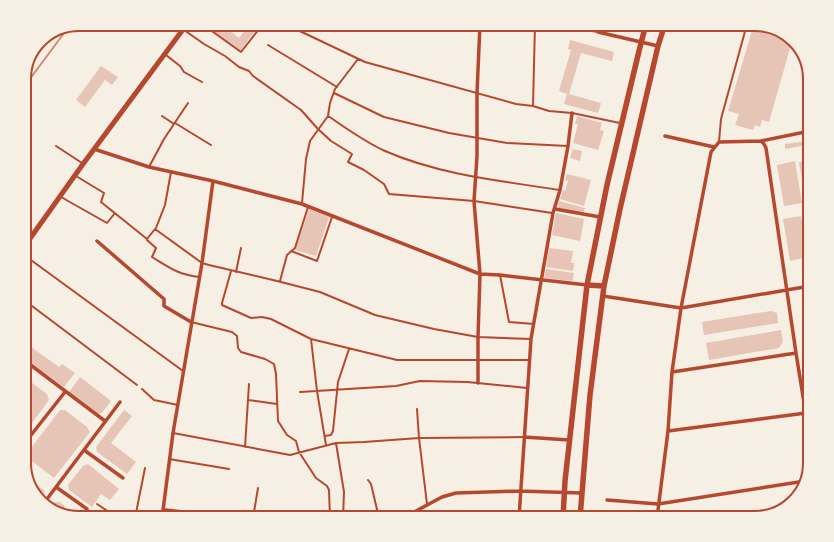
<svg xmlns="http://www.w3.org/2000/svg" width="834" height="542" font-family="Commissioner,sans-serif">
<rect width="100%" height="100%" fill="#f6efe4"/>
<path fill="#e6c5b7" d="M204,24H221L239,38L250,24H260L240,51Z
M614,24H630L628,29Z
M754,24L785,33L792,41L769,122L762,120L760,127L755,125L753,130L735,125L739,114L728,111Z
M570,40L614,52L612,61L581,53L569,94L601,103L598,113L564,104L567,94L559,91L571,50L568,49Z
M101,66L118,77L112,85L105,80L85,107L76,100Z
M577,116L602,123L600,130L604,131L598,150L573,143L578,124H575Z
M807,141V145L785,149V144Z
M573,149L582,151L580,161L570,158Z
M810,160V203L806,204L799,162Z
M795,161L802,203L784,206L777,165Z
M567,174L591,180L584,206L560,199L563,190L565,191L568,181L565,180Z
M559,201L585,208L583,215L558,208Z
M309,209L329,217L316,256L295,250Z
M556,213L584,219L580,241L552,235Z
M806,214H810V233H809Z
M801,216L808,257L790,261L783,219Z
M549,248L573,251L571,263H574L573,271L546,267Z
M546,269L574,273L573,279L572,281L544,278Z
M771,311L777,313L778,323L704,335L702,322Z
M781,330L783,342L779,348L709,360L706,343Z
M24,342L59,367L62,364L75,373L64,387L24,358Z
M24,377L47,394L49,400L24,434V406L30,399L24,394Z
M80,377L111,401L102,413L98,414L69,392Z
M60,410H65L87,427L90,432L54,478L25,456Z
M124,410L132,416L111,443L136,462L127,474L97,452L96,447Z
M88,464L119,489L110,500L101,494L92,507L69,490L68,485L83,466Z
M27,477L45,491L39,498L31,491Z
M54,502H59L65,506L60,512L49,509Z"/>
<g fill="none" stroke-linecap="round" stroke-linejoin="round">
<path stroke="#b5482f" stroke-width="2" d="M202,24L241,52L263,24
M285,24L365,62L516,104L533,106L549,111L572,113L620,123
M548,24L598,32
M184,30L204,44L225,56L239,67L249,71L253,76L301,110L318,129L331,141L352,154L348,162L364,170L384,184L389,194L474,201L552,213
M268,45L337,87
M166,55L180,66L184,72L202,82
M334,93L384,117L449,133L507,143L568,146
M533,106L535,24
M162,116L174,124
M328,116C346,128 365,142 385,151C440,175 501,181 560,190
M175,123L211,145
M719,142L721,119L747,24
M56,146L82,163
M149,167L164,139L188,103
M76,176L104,193L101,202L147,239L155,229L202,263L209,265L277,281L320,292L375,315L434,329L478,337L531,339
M61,197L107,223L115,213
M302,203L306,159L310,141L328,116L330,103L335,89L358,59
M156,228L165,205L171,172
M147,239V240L156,248L152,257C170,268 179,275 200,277
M291,251L317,261L332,217
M24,255L183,371
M231,271L222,303V305L251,318L262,317L271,319L311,339L397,360H530
M236,272L241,248
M500,275L509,322L534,324
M280,281L287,255L295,248L308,207
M24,300L137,385
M191,322L232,332L237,336L238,348L241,352L265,359L274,364L276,374L278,421L287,435L296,441L299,452L316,478L327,486L329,490L330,518
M311,339L317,391L326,445
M142,389L154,400L178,405
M300,392L396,386L420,381L467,382L527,388
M248,400L277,404
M417,409L419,438L427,504
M173,433L290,455L336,443L364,442L419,438L524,437
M325,436L331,435L333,431L338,382L349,349
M336,443L344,492L343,518
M245,447L249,384
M169,459L229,469
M368,480L371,484L379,518
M97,504L118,518
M163,509L200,513
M135,518L145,468
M253,518L258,488"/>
<path stroke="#b5482f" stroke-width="3.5" d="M600,24L598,32L658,46
M665,136L714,147
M761,141L764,144L766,148L796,353L810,440
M94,149L149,167L213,181L302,204L480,274L500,275L587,285
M555,209L600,217
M97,241L164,299V306L191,322
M603,296L681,308L810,286
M24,360L105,421
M672,372L796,353
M478,383V337L480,274L474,201L477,156V93L480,24
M668,431L806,413
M524,437L569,440
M24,444L65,392
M84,450L123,478
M56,487L87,509
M607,500L658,504L805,481
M44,503L120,402
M162,518L173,433L202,263L213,181
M403,518L442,497L456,493L520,491L581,493
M519,518L531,339L553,213L560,190L568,146L572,113
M657,518L668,431L672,372L681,308L711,152L719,142L761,141L810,131
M718,518L785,508"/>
<path stroke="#b5482f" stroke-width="5" d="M24,247L83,164L187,24"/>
<path stroke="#b5482f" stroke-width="5.5" d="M587,285L604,286
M563,518L565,481L587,285L607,185L639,51L646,24
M580,518L590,395L604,286L620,209L658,46L665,24"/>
<path stroke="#cf8b77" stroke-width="2" d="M24,87L67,29"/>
</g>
<path d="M0 0H834V542H0ZM79 31H755A48 48 0 0 1 803 79V463A48 48 0 0 1 755 511H79A48 48 0 0 1 31 463V79A48 48 0 0 1 79 31Z" fill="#f6efe4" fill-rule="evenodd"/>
<path fill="none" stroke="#b5482f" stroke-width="2" d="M79 31H755A48 48 0 0 1 803 79V463A48 48 0 0 1 755 511H79A48 48 0 0 1 31 463V79A48 48 0 0 1 79 31Z"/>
</svg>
